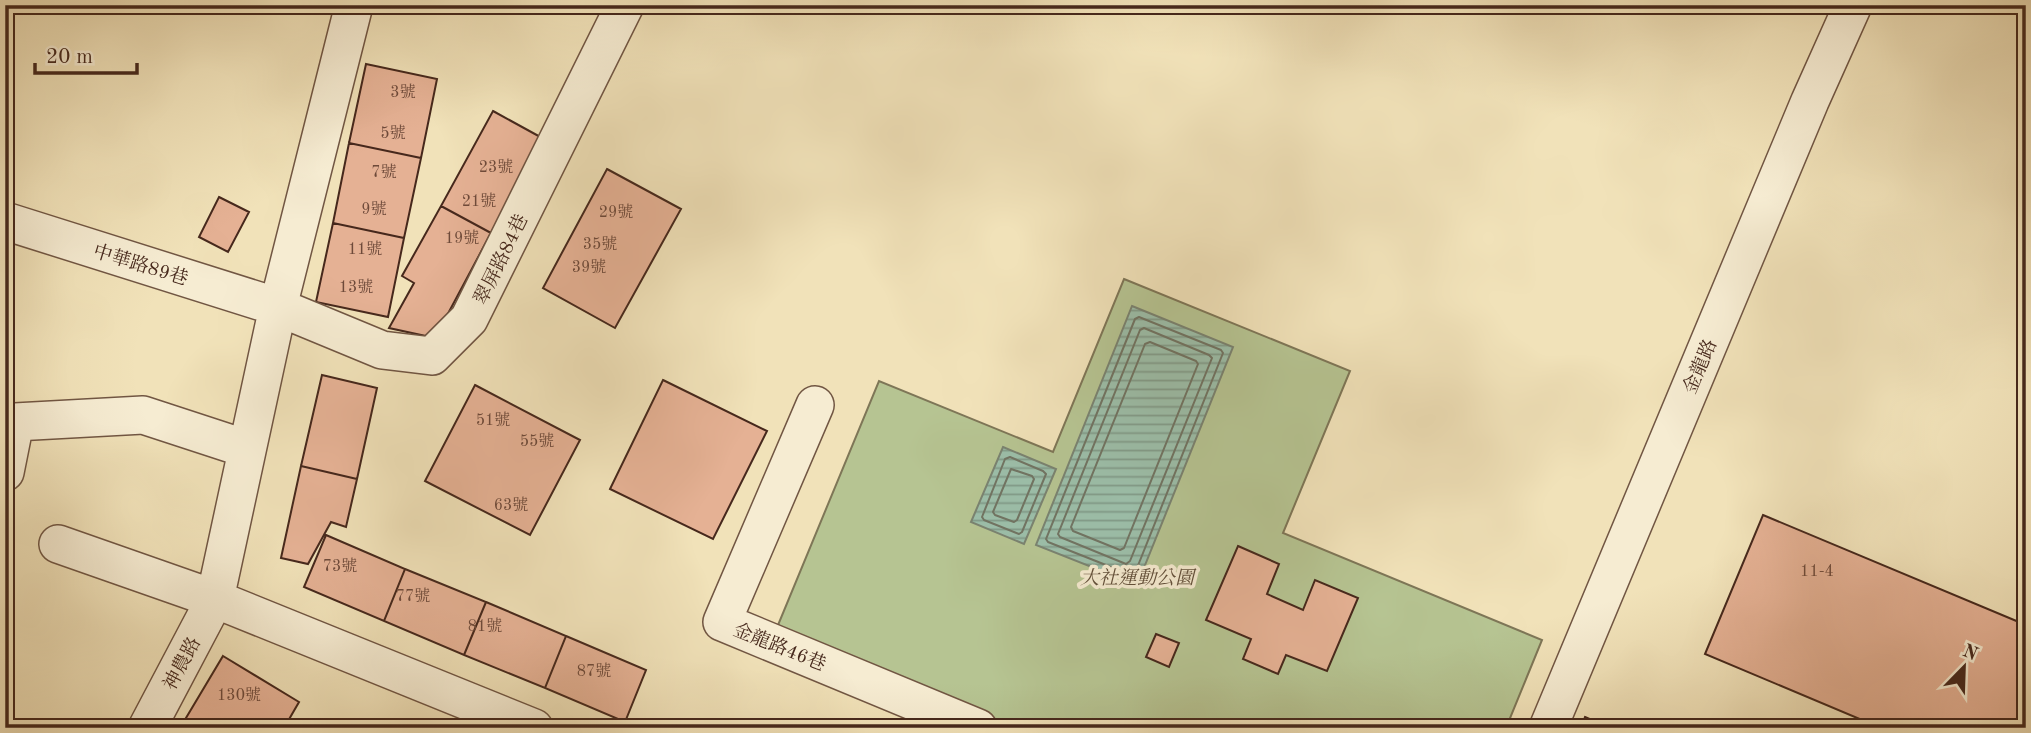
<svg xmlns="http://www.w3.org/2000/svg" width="2031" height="733" font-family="'Old Standard TT','Noto Serif TC',serif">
<defs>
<pattern id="water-rules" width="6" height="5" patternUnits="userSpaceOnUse" patternTransform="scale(1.75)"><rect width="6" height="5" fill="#9cbfaa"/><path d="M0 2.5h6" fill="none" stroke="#819b8a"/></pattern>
</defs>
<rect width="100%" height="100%" fill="#f1e2b9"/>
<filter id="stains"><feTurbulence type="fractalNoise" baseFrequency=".00286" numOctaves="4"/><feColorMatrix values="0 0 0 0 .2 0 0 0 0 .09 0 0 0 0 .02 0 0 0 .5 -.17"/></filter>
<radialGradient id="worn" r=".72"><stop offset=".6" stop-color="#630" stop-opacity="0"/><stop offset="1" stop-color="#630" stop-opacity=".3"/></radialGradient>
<path fill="#b6c492" stroke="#7e7657" stroke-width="2" d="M1124,279L1350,371L1283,533L1542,640L1506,728H979L771,642L879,381L1053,452Z"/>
<path fill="url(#water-rules)" stroke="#7a8371" stroke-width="2" d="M1132,306L1233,347L1137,585L1036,545Z
M1003,447L1056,469L1024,544L971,522Z"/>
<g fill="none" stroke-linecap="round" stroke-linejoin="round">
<path stroke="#717463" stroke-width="2" d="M1139,317L1221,350L1223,353L1135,573L1131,575L1048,542L1046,539L1135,319Z
M1144,328L1209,355L1212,358L1130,561L1126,564L1060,537L1058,534L1140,330Z
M1150,342L1196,361L1198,364L1124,548L1120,550L1073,531L1071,527L1145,344Z
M1010,457L1043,471L1046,474L1022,532L1019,534L984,520L982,517L1005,459Z
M1011,469L1032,476L1034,479L1017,520L1014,522L995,515L993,512Z"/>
</g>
<path fill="#e5b194" stroke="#46281c" stroke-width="2" d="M366,64L437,79L421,158L349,143Z
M493,111L544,139L491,233L441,206Z
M349,143L421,158L404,238L333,223Z
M607,169L681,209L615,328L543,288Z
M219,197L249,212L228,252L199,237Z
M441,206L491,233L435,338L389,328L414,283L402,276Z
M333,223L404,238L388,317L316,302Z
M322,375L377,388L357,479L301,466Z
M663,380L767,431L713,539L610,489Z
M475,385L580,440L530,535L425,481Z
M301,466L357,479L346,527L331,522L308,564L281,558Z
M1763,515L2026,625V700L2014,728H1881L1705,654Z
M326,535L405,569L384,621L304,587Z
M1238,546L1279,564L1267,594L1303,610L1315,580L1358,598L1327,671L1286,655L1278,674L1243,659L1251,639L1206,620Z
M405,569L486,602L464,655L384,621Z
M486,602L566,636L545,688L464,655Z
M1156,634L1179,643L1169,667L1146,657Z
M566,636L646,670L625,722L545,688Z
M223,656L299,702L284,728H180Z
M1585,717L1610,728H1581Z"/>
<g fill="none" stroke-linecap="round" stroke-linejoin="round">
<g stroke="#715643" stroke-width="40">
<path id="minor" d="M5,221L278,307L382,350L432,356L469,319L625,5
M815,405L722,622L978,728
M5,472L15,422L143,415L247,449
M58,544L215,599L534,728
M147,728L215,599L278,307L354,5
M1548,728L1810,101L1853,5"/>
</g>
<use href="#minor" stroke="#f6ecd2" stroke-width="37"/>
</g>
<g text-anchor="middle" stroke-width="7" stroke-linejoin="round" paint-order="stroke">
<g font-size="16" fill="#6e4a3a">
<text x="403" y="97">3號</text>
<text x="393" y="138">5號</text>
<text x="496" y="172">23號</text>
<text x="384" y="177">7號</text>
<text x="479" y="206">21號</text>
<text x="374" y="214">9號</text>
<text x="616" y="217">29號</text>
<text x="462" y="243">19號</text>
<text x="600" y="249">35號</text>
<text x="365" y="254">11號</text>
<text x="589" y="272">39號</text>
<text x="356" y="292">13號</text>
<text x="493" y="425">51號</text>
<text x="537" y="446">55號</text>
<text x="511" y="510">63號</text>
<text x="340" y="571">73號</text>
<text x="1817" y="576">11-4</text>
<text x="413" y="601">77號</text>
<text x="485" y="631">81號</text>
<text x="594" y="676">87號</text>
<text x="239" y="700">130號</text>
</g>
<g font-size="19" fill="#46281c" stroke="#f6ecd2">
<text transform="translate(500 259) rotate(-64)" y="7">翠屏路84巷</text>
<text transform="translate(141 264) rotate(17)" y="7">中華路89巷</text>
<text transform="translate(1699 366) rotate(-67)" y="7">金龍路</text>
<text transform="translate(780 646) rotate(22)" y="7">金龍路46巷</text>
<text transform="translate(181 663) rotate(-62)" y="7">神農路</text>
</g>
<g font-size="19" font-style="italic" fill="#624f3a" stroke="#f6ecd2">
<text x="1137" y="584">大社運動公園</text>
</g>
</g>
<rect width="2031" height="733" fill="none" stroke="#f1e2b9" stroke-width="28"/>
<rect x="7" y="7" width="2017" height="719" fill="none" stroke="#46281c" stroke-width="3.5"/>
<rect x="14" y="14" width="2003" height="705" fill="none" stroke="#46281c" stroke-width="2"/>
<g transform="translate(1964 667) rotate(23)" stroke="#f6ecd2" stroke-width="5" paint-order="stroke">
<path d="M0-5L12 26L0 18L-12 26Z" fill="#46281c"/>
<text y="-10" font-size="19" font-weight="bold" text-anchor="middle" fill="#46281c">N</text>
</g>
<path d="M35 63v10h102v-10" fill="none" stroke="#46281c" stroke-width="3.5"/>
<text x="46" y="63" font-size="21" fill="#46281c" stroke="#f6ecd2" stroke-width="5" paint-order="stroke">20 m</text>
<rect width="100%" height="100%" filter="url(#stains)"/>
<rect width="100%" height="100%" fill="url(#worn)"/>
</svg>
